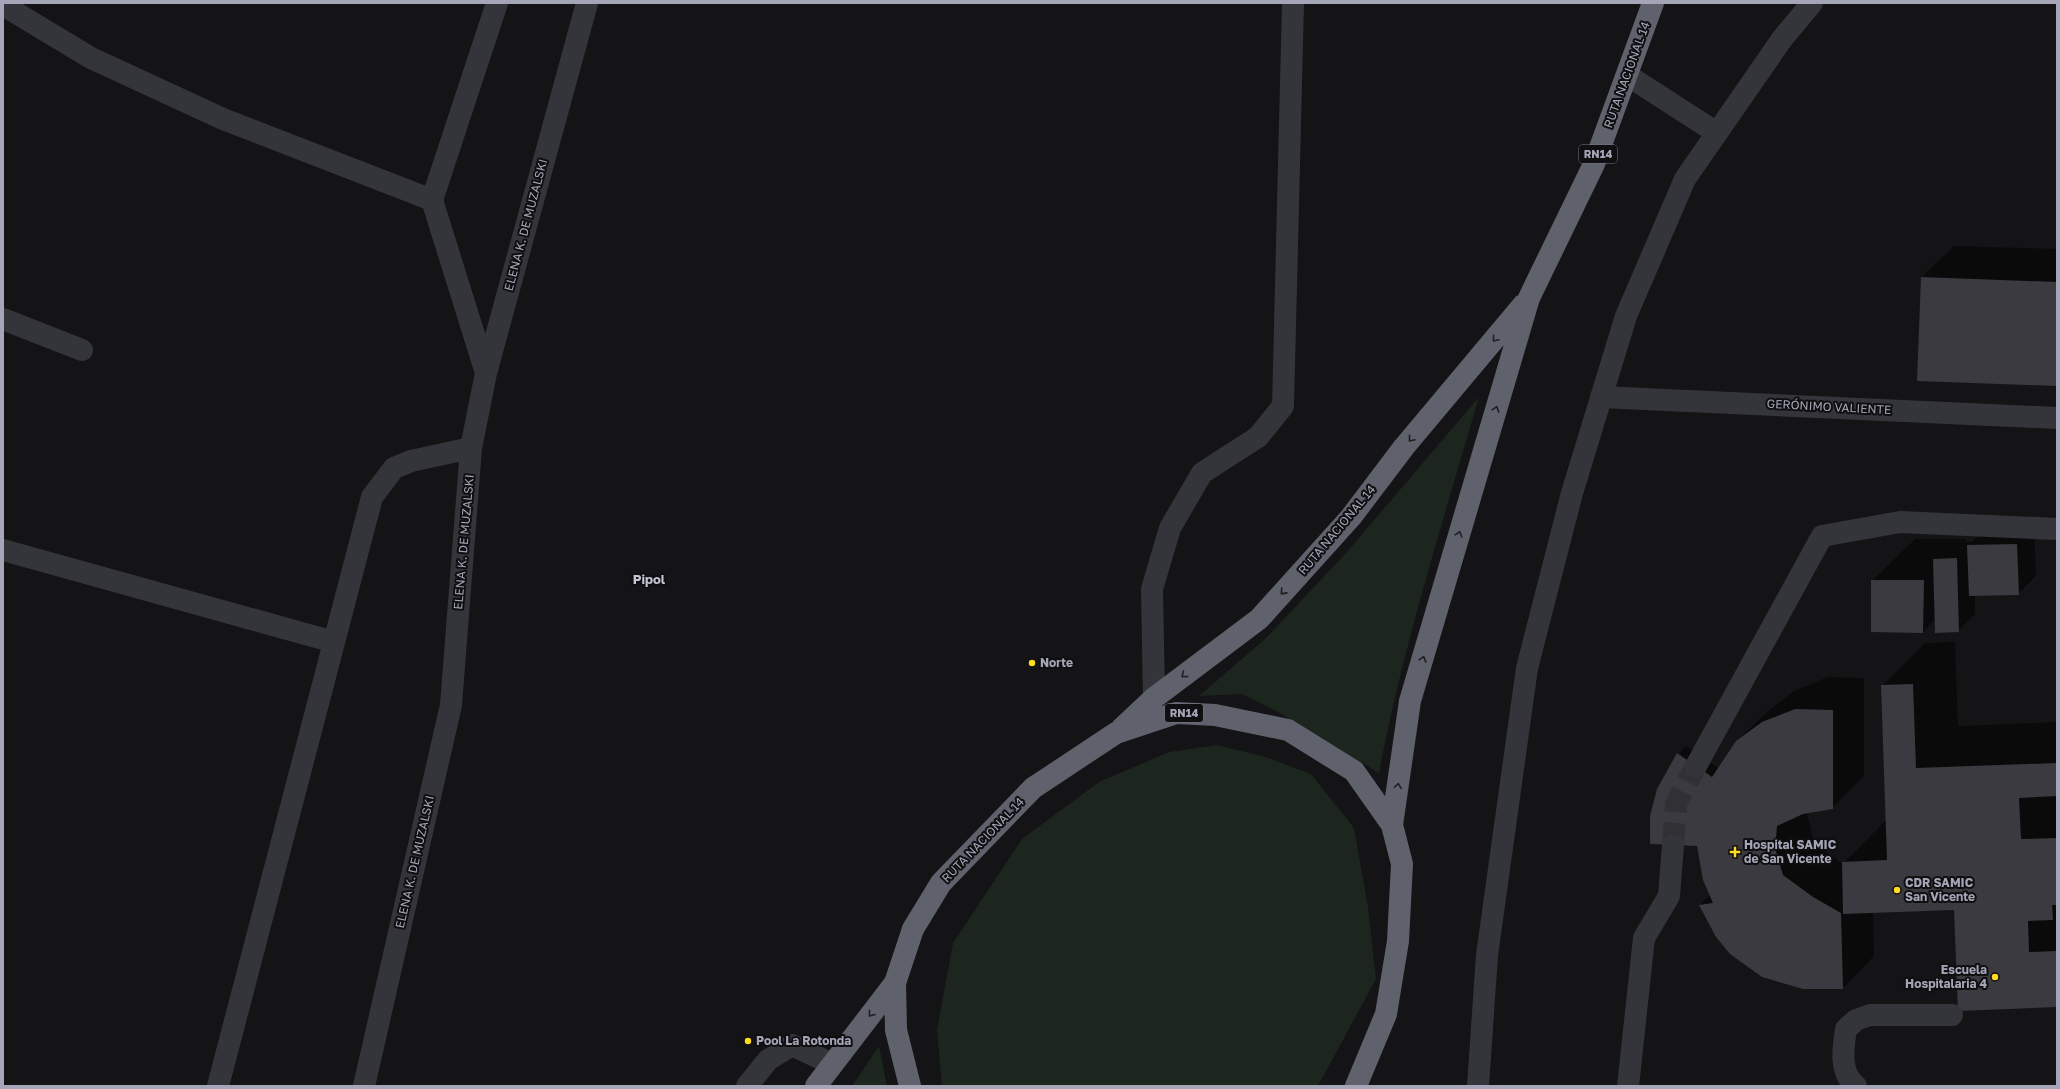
<svg xmlns="http://www.w3.org/2000/svg" width="2060" height="1089" font-family="'Golos Text',sans-serif">
<rect width="100%" height="100%" fill="#141315"/>
<path fill="#1d251f" d="M1479,397C1443,522 1403,646 1379,773L1280,713L1242,694L1199,696L1266,638L1346,553Z
M1217,745L1266,757L1311,774L1354,828L1368,907L1376,979L1318,1086H942L937,1030L953,943L1022,839L1099,782L1169,752Z
M879,1046L887,1086H852Z"/>
<path fill="#0007" d="M1954,246L2057,249V385L1922,277Z
M2034,527L2036,576L2018,594L1975,595V614L1958,631L1936,619L1923,632L1872,581L1915,539H1966L1965,542H1972L1985,529Z
M1955,642L1958,726L2057,722V1006L1955,909L1873,912L1874,956L1843,988L1717,936L1700,905L1710,895L1678,754L1686,746L1719,768L1736,742L1769,710L1794,691L1828,677L1864,678V776L1832,808L1807,813L1814,843L1843,864L1886,820L1882,686L1925,643Z"/>
<path fill="#3b3a40" d="M1921,277L2057,282V386L1917,381Z
M2017,544L2019,595L1969,596L1967,545Z
M1957,558L1959,632L1935,633L1933,559Z
M1871,580H1924L1923,633L1871,632Z
M1913,684L1916,768L2057,763V796L2019,798L2021,839L2057,838V905H2052L2053,920L2028,921L2029,952L2057,951V1007L1958,1011L1954,910L1843,914L1842,862L1887,860L1881,685Z
M1795,709L1833,710V809L1803,814L1777,826L1775,848L1783,875L1813,897L1841,913L1843,989H1803L1762,977L1730,954L1716,937L1699,905L1713,903L1703,880L1697,846L1650,844V816L1657,789L1677,753L1712,777L1736,741L1762,722Z"/>
<g fill="none" stroke-linecap="round" stroke-linejoin="round">
<path stroke="#313035" stroke-width="22" stroke-dasharray="22 11" stroke-linecap="butt" d="M1673,845L1676,804L1696,766"/>
<path stroke="#34343b" stroke-width="22" d="M3,5L91,58L223,119L432,200L486,373
M1627,75L1717,133
M432,200L497,3
M3,319L82,350
M1601,397L2057,418
M3,550L334,642
M1154,698L1152,589L1170,528L1202,473L1258,437L1283,406L1293,3
M1696,766L1822,536L1900,522L2057,529
M218,1086L372,497L394,468L411,461L471,448
M364,1086L451,705L471,448L486,373L587,3
M747,1086L768,1060L792,1045L832,1064
M1478,1086L1487,955L1527,668L1572,493L1626,316L1685,179L1782,39L1812,3
M1628,1086L1644,938L1669,896L1673,845
M1856,1086C1839,1073 1843,1048 1846,1029L1856,1020L1870,1015H1952"/>
<path stroke="#5f616c" stroke-width="22" d="M1122,728L1154,698L1259,619L1351,517L1404,447L1523,305
M1392,825L1410,701L1529,298L1594,164L1653,3
M816,1086L895,983
M910,1086L896,1030L895,983L913,929L941,883L1033,788L1116,733L1176,713L1215,715L1288,730L1354,771L1392,825L1402,864L1398,941L1386,1014L1356,1086"/>
</g>
<defs><path id="oneway-chevron" d="M-2-3.5L2.5 0L-2 3.5" fill="none" stroke-width="1.6" stroke-linecap="round" stroke-linejoin="round"/></defs>
<g stroke="#1f1f22">
<use href="#oneway-chevron" transform="translate(1495 339) rotate(130)"/>
<use href="#oneway-chevron" transform="translate(1496 409) rotate(-73)"/>
<use href="#oneway-chevron" transform="translate(1411 439) rotate(130)"/>
<use href="#oneway-chevron" transform="translate(1459 534) rotate(-73)"/>
<use href="#oneway-chevron" transform="translate(1283 592) rotate(132)"/>
<use href="#oneway-chevron" transform="translate(1423 659) rotate(-74)"/>
<use href="#oneway-chevron" transform="translate(1184 675) rotate(143)"/>
<use href="#oneway-chevron" transform="translate(1398 786) rotate(-82)"/>
<use href="#oneway-chevron" transform="translate(871 1014) rotate(128)"/>
</g>
<g fill="#ffdc21" stroke="#0f0e10" stroke-width="1.5">
<circle cx="1032" cy="663" r="4"/>
<path d="M1733 846h4v4h4v4h-4v4h-4v-4h-4v-4h4z"/>
<circle cx="1897" cy="890" r="4"/>
<circle cx="1995" cy="977" r="4"/>
<circle cx="748" cy="1041" r="4"/>
</g>
<g text-anchor="middle" stroke-width="4" stroke-linejoin="round" paint-order="stroke">
<g fill="#0f0e10" stroke="#777885" stroke-width="1">
<rect x="1579" y="145" width="38" height="18" rx="3"/>
<rect x="1165" y="704" width="38" height="18" rx="3"/>
</g>
<g font-size="11" font-weight="bold" fill="#a4a6b7">
<text x="1598" y="158">RN14</text>
<text x="1184" y="717">RN14</text>
</g>
<g font-size="12" fill="#a4a6b7" stroke="#0f0e10">
<text transform="translate(1627 75) rotate(-70)" y="4">RUTA NACIONAL 14</text>
<text transform="translate(526 225) rotate(-75)" y="4">ELENA K. DE MUZALSKI</text>
<text transform="translate(1829 407) rotate(3)" y="4">GERÓNIMO VALIENTE</text>
<text transform="translate(1337 530) rotate(-50)" y="4">RUTA NACIONAL 14</text>
<text transform="translate(464 542) rotate(-85)" y="4">ELENA K. DE MUZALSKI</text>
<text transform="translate(983 840) rotate(-46)" y="4">RUTA NACIONAL 14</text>
<text transform="translate(415 862) rotate(-77)" y="4">ELENA K. DE MUZALSKI</text>
</g>
<g font-size="12" font-weight="bold" fill="#a4a6b7" stroke="#0f0e10" text-anchor="start">
<text x="1040" y="667">Norte</text>
<text x="1744" y="849">Hospital SAMIC<tspan x="1744" dy="14">de San Vicente</tspan></text>
<text x="1905" y="887">CDR SAMIC<tspan x="1905" dy="14">San Vicente</tspan></text>
<text x="1987" y="974" text-anchor="end">Escuela<tspan x="1987" dy="14">Hospitalaria 4</tspan></text>
<text x="756" y="1045">Pool La Rotonda</text>
</g>
<g font-size="13" font-weight="bold" fill="#c5c6d3" stroke="#0f0e10">
<text x="649" y="584">Pipol</text>
</g>
</g>
<rect width="2060" height="1089" fill="none" stroke="#a4a6b7" stroke-width="8"/>
</svg>
